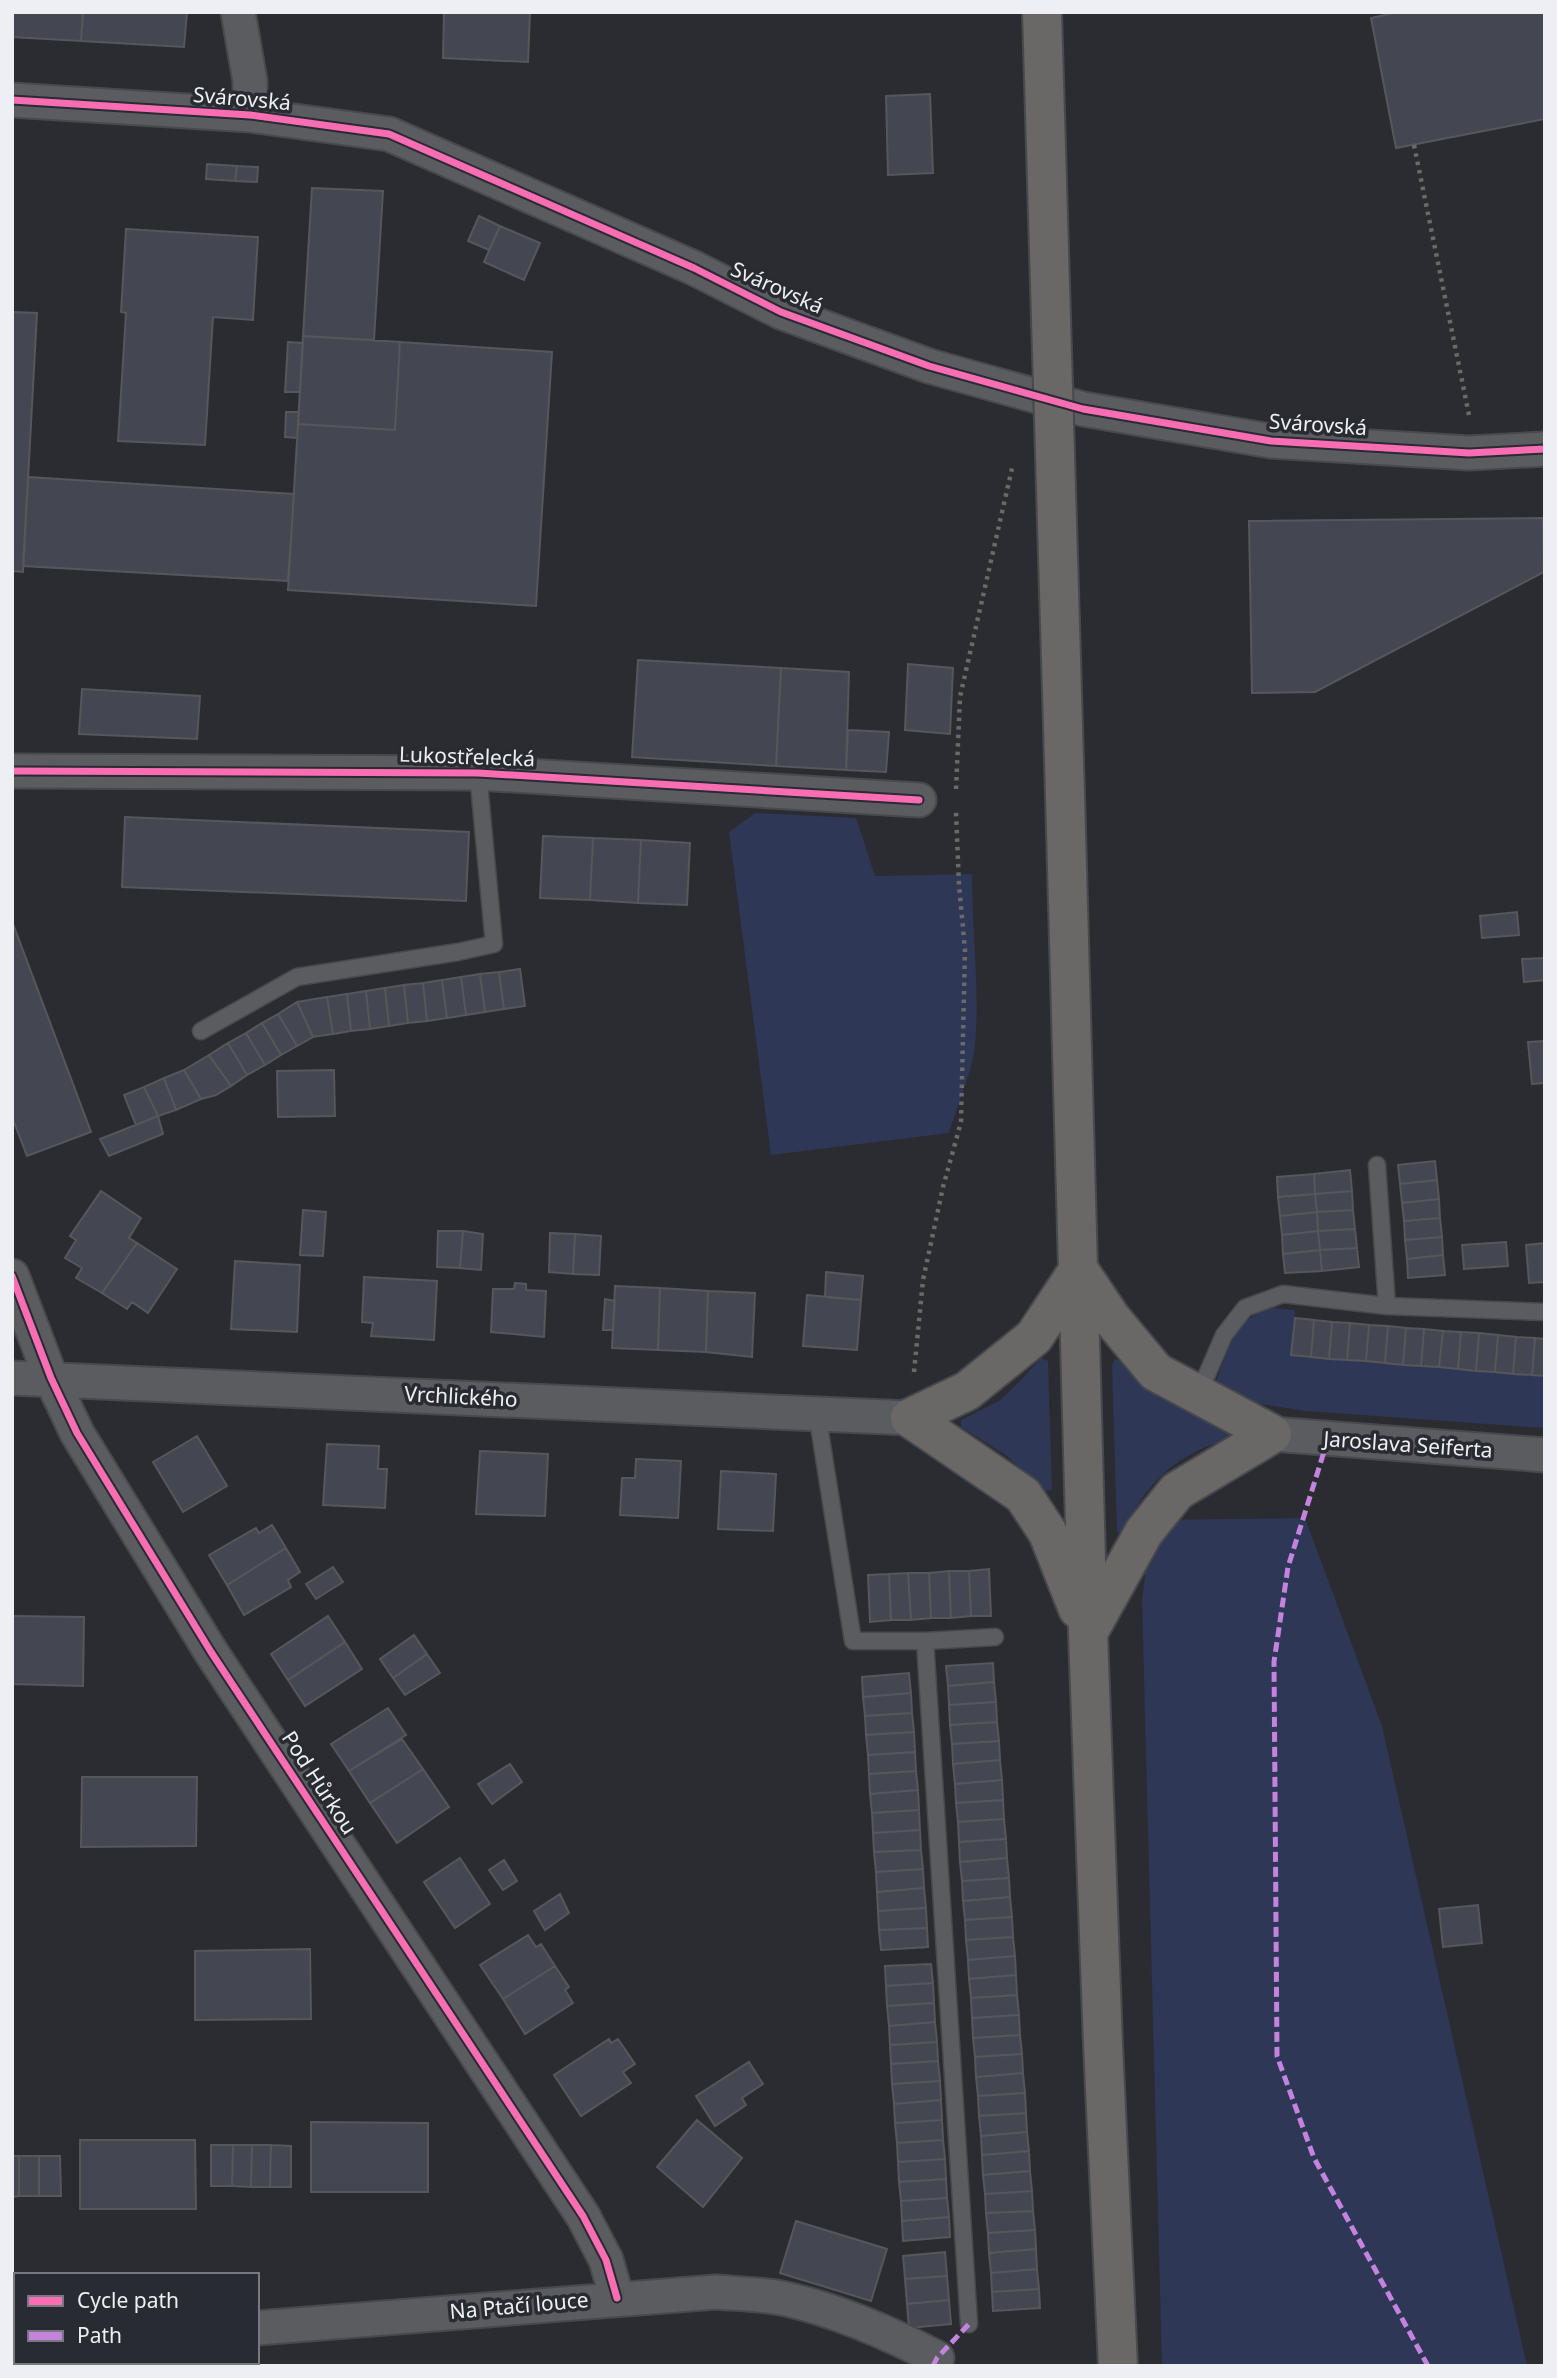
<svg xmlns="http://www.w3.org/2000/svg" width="1557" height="2378" font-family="'Noto Sans',sans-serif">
<rect width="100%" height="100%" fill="#2b2c31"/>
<path fill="#2e3755" d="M755,813L856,818L875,876L972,874C972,931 980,989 975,1046C973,1069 956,1109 949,1133L771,1155L729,832Z
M1274,1308L1295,1310L1292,1355L1545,1376V1428L1306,1411L1261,1404L1214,1389C1225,1357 1235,1313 1274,1308Z
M1041,1358L1048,1361L1052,1490L1043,1491L1007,1456L961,1427V1420L999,1401L1019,1382Z
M1115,1359C1129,1363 1137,1378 1149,1387C1174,1408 1206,1422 1238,1431L1239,1439C1227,1442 1212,1443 1201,1449C1162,1468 1141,1493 1124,1533L1117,1532L1112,1365Z
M1305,1518L1382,1726L1527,2366H1162L1142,1600L1152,1520Z"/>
<path fill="#444752" stroke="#56575b" stroke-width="2" d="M12,12H83L81,41L12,37Z
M83,12H187L184,47L81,41Z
M444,12H530L528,62L443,58Z
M1398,12H1545V119L1396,148L1371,18Z
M930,94L933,173L888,175L886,96Z
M207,164L237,166L235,181L206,179Z
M237,166L258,167L257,182L235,181Z
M312,188L383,191L374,340L303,336Z
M479,216L500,226L489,250L468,241Z
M500,226L540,243L524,280L484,262Z
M126,229L258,237L253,320L213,317L205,445L118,441L126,313L121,312Z
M12,312L37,313L23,572L12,571Z
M303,336L400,342L395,430L298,424Z
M288,342L303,343L300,392H285Z
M400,342L552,352L536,606L288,590L298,424L395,430Z
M286,412H299L297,438L285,437Z
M28,477L294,494L288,581L23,566Z
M1543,518L1544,572L1315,692L1252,693L1249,521Z
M638,660L781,668L776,766L632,757Z
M908,664L953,668L950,734L905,730Z
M781,668L849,672L846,770L776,766Z
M82,689L200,696L197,739L79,734Z
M848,730L889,732L886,772L846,770Z
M125,817L469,832L466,901L122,887Z
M543,836L593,838L590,900L540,898Z
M593,838L641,840L638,903L590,900Z
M641,840L690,843L687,905L638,903Z
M1517,912L1519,935L1482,938L1480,916Z
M12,921L91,1132L27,1156L12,1117Z
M1545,958V980L1524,982L1522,959Z
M520,969L525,1006L504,1009L499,972Z
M499,972L504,1009L485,1012L480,974Z
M480,974L485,1012L466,1015L461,977Z
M461,977L466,1015L447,1018L442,980Z
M442,980L447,1018L427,1021L423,983Z
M423,983L427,1021L408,1023L404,985Z
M404,985L408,1023L389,1026L385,988Z
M385,988L389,1026L370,1029L366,991Z
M366,991L370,1029L351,1031L347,994Z
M347,994L351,1031L333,1034L327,997Z
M327,997L333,1034L313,1037L297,1002Z
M297,1002L313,1037L297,1046L278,1014Z
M278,1014L297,1046L281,1055L262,1023Z
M262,1023L281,1055L265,1065L246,1033Z
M246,1033L265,1065L247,1075L228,1043Z
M1545,1041V1083L1532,1084L1528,1042Z
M228,1043L247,1075L231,1086L209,1055Z
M209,1055L231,1086L216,1095L201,1099L184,1070Z
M184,1070L201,1099L176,1110L164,1078Z
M334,1070L335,1116L278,1117L277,1071Z
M164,1078L176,1110L158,1116L144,1087Z
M144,1087L158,1116L136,1125L124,1095Z
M158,1116L163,1134L109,1156L100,1139Z
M1435,1161L1437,1180L1400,1184L1398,1165Z
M1350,1170L1352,1191L1315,1194L1314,1174Z
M1314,1174L1315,1194L1278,1197L1277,1177Z
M1437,1180L1439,1199L1402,1203L1400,1184Z
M101,1191L141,1218L129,1238L137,1243L102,1293L76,1278L82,1268L65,1258L76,1240L70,1236Z
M1352,1191L1353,1210L1317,1212L1315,1194Z
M1315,1194L1317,1212L1280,1216L1278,1197Z
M1439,1199L1440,1218L1404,1221L1402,1203Z
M303,1210L326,1212L323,1256L300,1255Z
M1353,1210L1355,1229L1318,1231L1317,1212Z
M1317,1212L1318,1231L1282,1235L1280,1216Z
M1440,1218L1442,1237L1405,1240L1404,1221Z
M1355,1229L1357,1248L1320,1250L1318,1231Z
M438,1231H463L460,1268L437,1267Z
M463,1231L483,1234L481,1270L460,1268Z
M1318,1231L1320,1250L1283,1254L1282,1235Z
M550,1233L575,1234L573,1274L549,1272Z
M575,1234L601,1236L599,1275L573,1274Z
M1442,1237L1443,1255L1407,1259L1405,1240Z
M1506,1242L1508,1266L1464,1269L1462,1245Z
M137,1243L177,1269L148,1313L132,1302L127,1309L102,1293Z
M1545,1243V1282L1529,1283L1526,1245Z
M1357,1248L1359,1267L1322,1271L1320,1250Z
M1320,1250L1322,1271L1285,1273L1283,1254Z
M1443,1255L1445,1275L1408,1278L1407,1259Z
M235,1261L300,1265L297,1332L231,1329Z
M826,1272L863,1276L861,1300L825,1297Z
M364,1277L437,1281L434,1340L371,1336L373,1323L362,1322Z
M515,1283L526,1284V1290L546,1291L544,1337L491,1332L493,1289H514Z
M615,1286L660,1288L658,1350L612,1348Z
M660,1288L708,1291L706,1352L658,1350Z
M708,1291L755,1293L752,1357L706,1352Z
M807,1295L861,1300L857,1350L803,1346Z
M605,1299L615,1301L613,1330H603Z
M1295,1318L1314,1320L1311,1357L1291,1355Z
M1314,1320L1332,1322L1329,1359L1311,1357Z
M1332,1322L1350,1323L1347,1360L1329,1359Z
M1350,1323L1369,1325L1366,1361L1347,1360Z
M1369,1325L1388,1326L1385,1363L1366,1361Z
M1388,1326L1406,1328L1403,1365L1385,1363Z
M1406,1328L1424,1329L1421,1366L1403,1365Z
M1424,1329L1443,1331L1439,1367L1421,1366Z
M1443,1331L1461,1332L1458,1369L1439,1367Z
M1461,1332L1479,1333L1476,1371L1458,1369Z
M1479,1333L1498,1335L1495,1372L1476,1371Z
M1498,1335L1516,1337L1513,1374L1495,1372Z
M1516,1337L1535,1338L1532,1375L1513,1374Z
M1535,1338L1545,1339V1376L1532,1375Z
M197,1436L227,1486L183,1512L153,1462Z
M327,1444L379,1446L378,1469H387L385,1508L323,1505Z
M480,1451L548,1454L545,1516L476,1514Z
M636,1459L681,1461L678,1518L620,1515L622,1478H635Z
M721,1471L776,1474L773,1531L718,1529Z
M272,1525L286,1548L227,1585L209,1555L256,1528L259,1533Z
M286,1548L300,1572L288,1580L291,1587L244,1615L227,1585Z
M333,1567L343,1582L316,1599L306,1584Z
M989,1569L991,1616H971L969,1571Z
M949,1571H969L971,1616L951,1618Z
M949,1571L951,1618H931L929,1573Z
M908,1573L911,1620H891L889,1574Z
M908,1573H929L931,1618L911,1620Z
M889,1574L891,1620L870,1622L868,1575Z
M12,1616L84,1617L83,1686L12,1684Z
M328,1616L345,1642L288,1680L271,1654Z
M414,1635L427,1654L393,1678L380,1659Z
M345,1642L362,1669L305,1706L288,1680Z
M427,1654L440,1673L405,1695L393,1678Z
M993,1663L994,1682L948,1686L946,1666Z
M909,1673L911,1693L863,1697L862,1677Z
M994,1682L996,1702L949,1705L948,1686Z
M911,1693L912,1713L865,1716L863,1697Z
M996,1702L997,1722L950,1725L949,1705Z
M388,1708L406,1735L349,1771L331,1744Z
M912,1713L914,1732L866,1735L865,1716Z
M997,1722L999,1741L952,1744L950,1725Z
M914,1732L915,1752L868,1755L866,1735Z
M402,1739L423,1769L370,1803L349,1771Z
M999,1741L1000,1760L953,1764L952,1744Z
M915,1752L916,1771L869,1774L868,1755Z
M1000,1760L1002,1780L955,1784L953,1764Z
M510,1764L522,1782L492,1804L478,1784Z
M423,1769L449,1807L397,1843L370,1803Z
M916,1771L918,1790L870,1794L869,1774Z
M82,1777H197L196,1846L81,1847Z
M1002,1780L1003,1800L956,1803L955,1784Z
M918,1790L919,1810L872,1813L870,1794Z
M1003,1800L1004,1819L958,1822L956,1803Z
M919,1810L920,1830L873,1833L872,1813Z
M1004,1819L1006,1839L959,1842L958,1822Z
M920,1830L921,1850L874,1852L873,1833Z
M1006,1839L1007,1858L960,1862L959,1842Z
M921,1850L923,1869L876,1872L874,1852Z
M460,1858L490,1904L455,1928L424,1882Z
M1007,1858L1009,1878L962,1881L960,1862Z
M504,1860L517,1881L503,1890L489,1870Z
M923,1869L924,1888L877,1892L876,1872Z
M1009,1878L1010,1897L963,1901L962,1881Z
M924,1888L926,1908L878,1911L877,1892Z
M560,1894L569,1913L545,1930L534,1911Z
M1010,1897L1012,1917L965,1920L963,1901Z
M1478,1905L1482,1943L1443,1947L1439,1909Z
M926,1908L927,1928L879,1930L878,1911Z
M1012,1917L1013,1937L966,1940L965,1920Z
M927,1928L928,1947L881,1950L879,1930Z
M528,1935L536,1947L541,1944L555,1966L503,1999L480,1965Z
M1013,1937L1015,1956L968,1960L966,1940Z
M310,1949L311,2019L195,2020V1951Z
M1015,1956L1016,1975L969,1979L968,1960Z
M931,1964L933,1983L886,1986L885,1966Z
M555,1966L569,1987L565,1990L573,2003L525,2034L503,1999Z
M1016,1975L1017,1995L971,1998L969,1979Z
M933,1983L934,2003L887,2006L886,1986Z
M1017,1995L1019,2015L972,2018L971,1998Z
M934,2003L935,2022L889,2026L887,2006Z
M1019,2015L1020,2035L973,2038L972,2018Z
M935,2022L937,2042L890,2045L889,2026Z
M1020,2035L1022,2054L975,2057L973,2038Z
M609,2039L611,2043L618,2039L635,2064L623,2072L631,2083L581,2116L554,2075Z
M937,2042L938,2061L891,2064L890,2045Z
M1022,2054L1023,2073L976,2077L975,2057Z
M938,2061L940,2081L892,2084L891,2064Z
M749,2062L763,2084L742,2098L746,2105L715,2126L696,2096Z
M1023,2073L1025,2093L978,2096L976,2077Z
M940,2081L941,2100L894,2104L892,2084Z
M1025,2093L1026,2113L979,2116L978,2096Z
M941,2100L942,2120L895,2123L894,2104Z
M1026,2113L1027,2132L981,2136L979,2116Z
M697,2120L742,2158L703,2207L657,2167Z
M942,2120L943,2140L897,2143L895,2123Z
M311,2122L428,2123V2192H311Z
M1027,2132L1029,2151L982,2155L981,2136Z
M80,2140H195L196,2209H80Z
M943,2140L945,2159L898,2162L897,2143Z
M211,2145H233L232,2186H211Z
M233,2145H252L251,2187L232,2186Z
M252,2145H271L270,2187H251Z
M271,2145L291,2146V2187H270Z
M1029,2151L1030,2171L983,2175L982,2155Z
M12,2156H19V2196L12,2197Z
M19,2156H39V2196H19Z
M39,2156H60L61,2196H39Z
M945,2159L946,2179L899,2182L898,2162Z
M1030,2171L1032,2191L985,2194L983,2175Z
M946,2179L947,2198L901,2201L899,2182Z
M1032,2191L1033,2211L986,2213L985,2194Z
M947,2198L949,2217L902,2221L901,2201Z
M1033,2211L1035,2230L988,2233L986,2213Z
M949,2217L950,2237L903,2241L902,2221Z
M796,2221L887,2249L871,2301L780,2273Z
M1035,2230L1036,2249L989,2253L988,2233Z
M1036,2249L1037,2269L991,2273L989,2253Z
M945,2252L947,2276L905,2279L903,2256Z
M1037,2269L1039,2289L992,2292L991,2273Z
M947,2276L949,2300L907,2304L905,2279Z
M1039,2289L1040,2308L993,2311L992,2292Z
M949,2300L951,2324L909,2328L907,2304Z"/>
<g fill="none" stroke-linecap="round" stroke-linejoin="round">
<g stroke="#47494d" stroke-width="19">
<path id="lane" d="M201,1031L297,977L458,952L494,944L478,773
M1377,1165L1387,1306
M1198,1395L1224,1335L1245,1308L1283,1294L1387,1306L1545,1312
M817,1413L853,1641H925L969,2324
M925,1641L995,1637"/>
</g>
<g stroke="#47494d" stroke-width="37">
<path id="street" d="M238,12L250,81V115
M12,100L250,115L389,134L694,268L781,312L929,366L1083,409L1271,441L1469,453L1545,449
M12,771L478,773L919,800
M12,1276L51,1378L77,1433L211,1652L583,2216L606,2260L617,2298
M12,1378L910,1418
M1272,1434L1545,1455
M257,2328L716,2292C740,2294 763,2294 786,2299C839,2311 889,2333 937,2358
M12,2348L16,2347"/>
</g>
<g stroke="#47494d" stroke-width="42">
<path id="primary" d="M1065,795L1088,1633L1103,2045L1118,2366
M1079,1270L1111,1318L1156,1372L1272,1434
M1078,1609L1048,1533L1023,1495L910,1418L967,1391L1034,1337L1079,1269
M1089,1631L1144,1532L1177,1491L1272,1434"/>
</g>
<path stroke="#6a6a6d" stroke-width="4.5" stroke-dasharray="3.5 5" stroke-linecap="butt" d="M1414,145L1469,415
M956,789L960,697L1013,464
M914,1372L923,1280L943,1187L961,1122L965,950L959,885L956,812"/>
<use href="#lane" stroke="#5b5c60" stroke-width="16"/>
<use href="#street" stroke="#5b5c60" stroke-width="33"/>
<use href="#primary" stroke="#6a6866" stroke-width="38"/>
<g stroke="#47494d" stroke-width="42" stroke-linecap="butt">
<path id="primary-bridge" d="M1042,12L1065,795"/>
</g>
<use href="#primary-bridge" stroke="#6a6866" stroke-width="38"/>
<path stroke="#c483df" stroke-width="5" stroke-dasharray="10 5" stroke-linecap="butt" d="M1328,1439L1288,1567L1274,1662L1277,2056L1314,2158L1428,2366
M933,2366L937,2358L969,2324"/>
<g stroke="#292b33" stroke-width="11">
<path id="cycleway" d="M12,100L250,115L389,134L694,268L781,312L929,366L1083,409L1271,441L1469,453L1545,449
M12,771L478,773L919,800
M12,1276L51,1378L77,1433L211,1652L583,2216L606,2260L617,2298"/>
</g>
<use href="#cycleway" stroke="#f96db3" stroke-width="7"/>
</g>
<g text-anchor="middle" stroke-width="7" stroke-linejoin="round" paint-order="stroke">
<g font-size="21" fill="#edeff4" stroke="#292b33">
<text transform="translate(242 99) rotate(5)" y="7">Svárovská</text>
<text transform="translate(777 288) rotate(24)" y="7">Svárovská</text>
<text transform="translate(1318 425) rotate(4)" y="7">Svárovská</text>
<text transform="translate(467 757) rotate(2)" y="7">Lukostřelecká</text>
<text transform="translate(461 1397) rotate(3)" y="7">Vrchlického</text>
<text transform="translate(1408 1445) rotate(4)" y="7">Jaroslava Seiferta</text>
<text transform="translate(319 1783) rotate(57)" y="7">Pod Hůrkou</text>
<text transform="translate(519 2306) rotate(-5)" y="7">Na Ptačí louce</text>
</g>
</g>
<rect width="1557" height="2378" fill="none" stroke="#edeff4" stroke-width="28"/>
<rect x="14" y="2273" width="245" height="91" fill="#292b33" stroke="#777980" stroke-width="2"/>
<rect x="28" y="2296" width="35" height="10" fill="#f96db3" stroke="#777980" stroke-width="2"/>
<text x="77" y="2308" font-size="21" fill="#edeff4">Cycle path</text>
<rect x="28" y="2331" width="35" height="10" fill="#c483df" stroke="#777980" stroke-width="2"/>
<text x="77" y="2343" font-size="21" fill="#edeff4">Path</text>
</svg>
